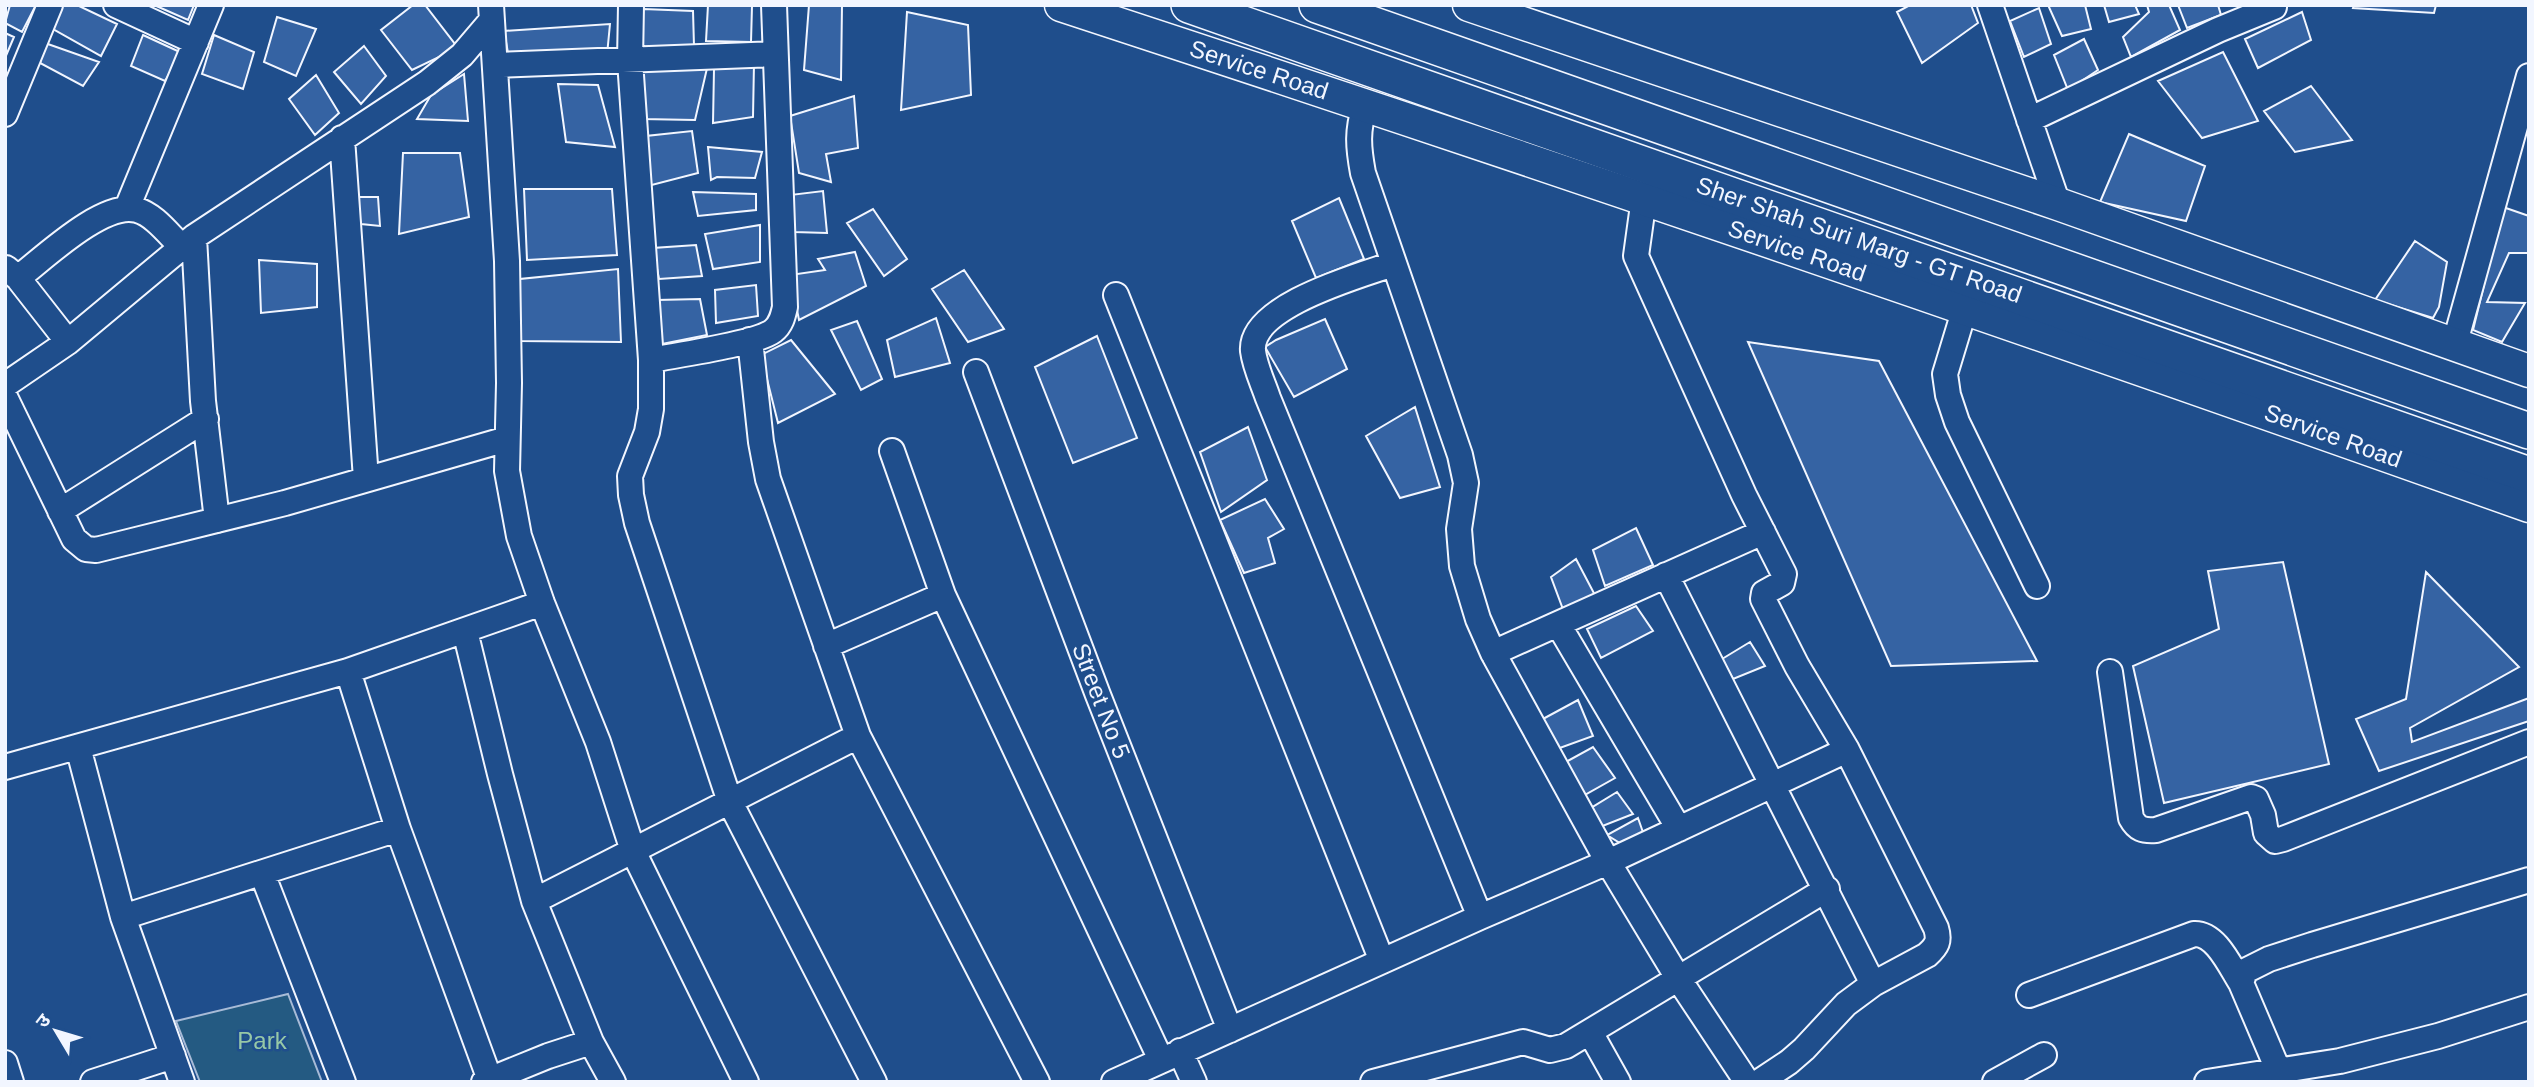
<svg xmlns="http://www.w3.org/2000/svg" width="2534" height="1087" font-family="Helvetica,'Noto Sans Devanagari',sans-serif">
<rect width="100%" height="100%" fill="#1f4e8c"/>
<path fill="#245a82" stroke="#a8bbd7" stroke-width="2" d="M288,994L322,1082H200L176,1021Z"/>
<path fill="#3563a3" stroke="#f2f6ff" stroke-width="2" d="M10,5H36L22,32L5,23Z
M62,5H77L117,24L101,56L53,29Z
M154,5H194L188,20Z
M413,5H425L458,48L412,70L381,30Z
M708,5L752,6L751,42L706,41Z
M809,5H842L841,80L804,70Z
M1910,5H1971L1978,23L1922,63L1897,12Z
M2048,5H2085L2091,29L2062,36Z
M2104,5H2135L2139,14L2109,22Z
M2147,5H2169L2180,30L2131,57L2123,37L2149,12Z
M2178,5H2218L2221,15L2187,28Z
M2354,5H2436L2434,13L2353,8Z
M2039,8L2051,44L2024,57L2010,21Z
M643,9L693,11L694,46L637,47Z
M907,12L968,25L971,95L901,110Z
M2302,12L2311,40L2258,68L2245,39Z
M277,17L316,29L296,76L264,62Z
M610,24L607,55L508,53L504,31Z
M5,33L14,37L5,58Z
M143,35L182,53L165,81L131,66Z
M214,35L254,52L243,89L202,74Z
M2084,39L2098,70L2068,90L2054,55Z
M45,43L99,62L83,86L40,63Z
M364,46L386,76L361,104L334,72Z
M2223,52L2258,121L2202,138L2158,81Z
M754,63L753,117L713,123L714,69Z
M708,64L695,120L642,119L640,69Z
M464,74L468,121L417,119L431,95Z
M316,75L339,113L315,135L289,99Z
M558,84L598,85L615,147L566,142Z
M2311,86L2352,140L2295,152L2264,111Z
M854,96L858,148L826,154L831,182L799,173L790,116Z
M692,131L698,173L644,187L646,136Z
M2129,134L2205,166L2186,221L2100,202Z
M708,147L762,152L755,178L717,177L711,180Z
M403,153H460L469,217L399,234Z
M524,189H612L617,255L527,260Z
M823,191L827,233L794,232L790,195Z
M693,192L756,194V210L698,216Z
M355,197H378L380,226L361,224Z
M1339,198L1364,259L1316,278L1292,221Z
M2503,207L2529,216V253H2509L2487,302L2525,303L2502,342L2473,330Z
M873,209L907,259L884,276L847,223Z
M760,225V262L713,269L705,234Z
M2415,241L2447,262L2439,307L2433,318L2375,300Z
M696,245L702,276L659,279L653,248Z
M855,252L866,286L799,320L790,275L825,270L818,259Z
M259,260L317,264V307L261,313Z
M618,269L621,342L519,341L520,279Z
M964,270L1004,329L968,342L932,289Z
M756,285L758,316L716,323L715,290Z
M700,299L707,335L662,344L657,300Z
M936,318L950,363L895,377L887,340Z
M1325,319L1347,369L1294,397L1265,347L1276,340Z
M857,321L882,379L861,390L831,330Z
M1097,336L1137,438L1073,463L1035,367Z
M791,340L835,394L778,423L761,355Z
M1748,342L1879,361L2037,661L1891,666Z
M1415,407L1440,487L1400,498L1366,436Z
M1248,427L1267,480L1221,512L1200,452Z
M1265,499L1284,529L1268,538L1275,563L1244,573L1220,520Z
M1636,528L1653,565L1605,586L1593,550Z
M1576,559L1597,599L1564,612L1551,577Z
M2283,562L2329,764L2164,803L2133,666L2219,629L2208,571Z
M2426,572L2519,667L2410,728L2412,742L2529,698V721L2379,771L2356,719L2406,699Z
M1636,606L1653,631L1601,658L1587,629Z
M1750,642L1765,666L1733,679L1722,659Z
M1578,700L1593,736L1557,749L1541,720Z
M1593,747L1615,778L1581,797L1564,763Z
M1617,792L1633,814L1600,827L1591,808Z
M1638,818L1645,838L1623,845L1607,835Z"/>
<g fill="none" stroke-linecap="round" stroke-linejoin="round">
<g stroke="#f2f6ff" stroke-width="28">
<path id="minor" d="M116,5L196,42
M491,5L507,261L509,383L507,471L519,536L542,603L598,742L633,851L746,1082
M631,5L630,61L651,360V409L647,432L630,476L631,495L637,523L730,802L874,1082
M1990,5L2058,204
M495,65L775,54
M1365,105C1357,131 1358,146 1363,173L1460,455L1466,483L1459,529L1462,566L1478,619L1493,653L1608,862L1678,978L1747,1082
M5,114L50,5
M2029,120L2218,30L2274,7
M342,138L366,479
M1644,198L1636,256L1744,495L1784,574L1782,583L1764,593L1763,599L1797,666L1847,750L1936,928C1940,941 1937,946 1927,955L1873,984L1846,1004L1804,1049L1789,1062L1759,1082
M127,208L211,5
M194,237L203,401L217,520
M1393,264C1359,276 1249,306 1253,351C1255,367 1263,383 1268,398L1480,917
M6,268L18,278L68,342
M18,278C44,258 103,201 137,210C155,215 169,235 182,247
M1116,295L1382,961
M1965,308L1945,374L1948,395L1957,422L2037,586
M750,340L761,442L768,479L858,736L1037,1082
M2454,346L2529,76
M651,360C676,355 756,344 773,331C781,325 783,316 785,307L774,5
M976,372L1098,695L1230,1030
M5,385L68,342L194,237L427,83L462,55L491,21
M5,397L74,539L86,549L96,550L285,503L507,439
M892,451L943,595L1161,1060
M60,511L206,419
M1666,575L1873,984
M1558,624L1679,829
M465,631L500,774L534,901L591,1042L613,1082
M826,646L943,595
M1493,653L1763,532
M2110,672L2131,818C2137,829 2143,831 2156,830L2251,797L2256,799L2263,815L2266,833L2275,841L2283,839L2529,742
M78,747L123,917L182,1082
M5,767L348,671L542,603
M398,829L490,1080
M262,873L343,1082
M534,901L858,736
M123,917L398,829L348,671
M2029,995L2194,934C2216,933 2230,966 2241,983
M1590,1032L1618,1082
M1180,1051L1194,1082
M5,1063L11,1082
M2279,1072L2241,983L2245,971L2269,959L2312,945L2529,880
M93,1082L173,1056
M484,1082L548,1056L591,1042
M1114,1082L1480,917L1608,862L1847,750
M1373,1082L1523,1042L1550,1050L1566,1046L1827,889
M1995,1082L2044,1055
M2207,1082L2340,1061L2438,1036L2529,1007"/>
</g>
<g stroke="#f2f6ff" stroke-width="35">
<path id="major" d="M1061,5C1553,166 2042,333 2529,506
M1469,5L2058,204L2529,371"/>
</g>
<g stroke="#f2f6ff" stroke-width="38">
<path id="highway" d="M1189,5L2529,475
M1317,5L2529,431"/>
</g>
<use href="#minor" stroke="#1f4e8c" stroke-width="24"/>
<use href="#major" stroke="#1f4e8c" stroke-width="32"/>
<use href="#highway" stroke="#1f4e8c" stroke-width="35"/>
</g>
<g text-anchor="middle" stroke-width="5" stroke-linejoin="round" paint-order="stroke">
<g font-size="24" fill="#f2f6ff" stroke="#1f4e8c">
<text transform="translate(1259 70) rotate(18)" y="8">Service Road</text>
<text transform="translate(1859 240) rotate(19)" y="8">Sher Shah Suri Marg - GT Road</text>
<text transform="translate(1797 251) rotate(19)" y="8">Service Road</text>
<text transform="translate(2333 436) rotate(20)" y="8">Service Road</text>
<text transform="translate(1101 701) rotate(69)" y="8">Street No 5</text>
</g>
<g font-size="24" fill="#97c8a6" stroke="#1f4e8c">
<text x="262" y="1049">Park</text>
</g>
</g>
<rect width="2534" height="1087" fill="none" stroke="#f2f6ff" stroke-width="14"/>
<g transform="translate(56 1031) rotate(308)" stroke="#1f4e8c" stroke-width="5" paint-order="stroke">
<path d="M0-5L12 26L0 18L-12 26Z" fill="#f2f6ff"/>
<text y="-10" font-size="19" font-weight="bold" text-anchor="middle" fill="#f2f6ff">उ</text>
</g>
</svg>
